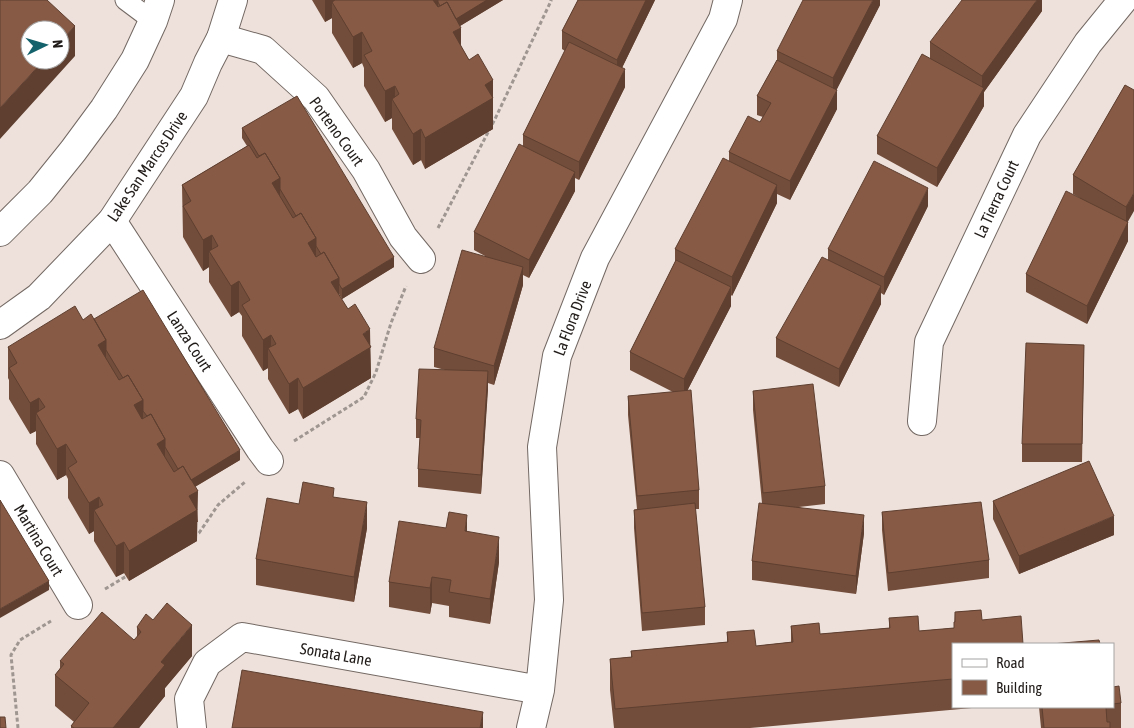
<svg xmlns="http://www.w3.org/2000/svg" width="1134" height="728" font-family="'Asap Condensed',sans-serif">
<rect width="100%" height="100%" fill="#eee1db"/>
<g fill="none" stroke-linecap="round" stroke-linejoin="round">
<g stroke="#736863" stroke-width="21">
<path id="lane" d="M125,0L153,21"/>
</g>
<g stroke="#736863" stroke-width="30">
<path id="street" d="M221,38L263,50L316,98L366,170L403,237L421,259
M112,221L260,449L269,461
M922,421L929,342L1027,135L1088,43L1123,0
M0,475L78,605
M192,728L189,699L207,663L242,637L540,690
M531,728L540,690L549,600L542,447L557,356L595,258L723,19L728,0"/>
</g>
<g stroke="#736863" stroke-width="30">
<path id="secondary" d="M0,232L40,192L73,151L104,109L135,60L153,21L160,0
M0,325L39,297L112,221L194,96L208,63L221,38L233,0"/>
</g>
<path stroke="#9f9691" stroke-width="3" stroke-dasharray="4 2.5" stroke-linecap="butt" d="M438,228L495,119L551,1V0
M294,441L364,397L376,372L391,323L406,286
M193,536L199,533L218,505L245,482
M105,589L130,574
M18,728L11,655L20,640L51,621"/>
<use href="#lane" stroke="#fff" stroke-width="19"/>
<use href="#street" stroke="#fff" stroke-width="28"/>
<use href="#secondary" stroke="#fff" stroke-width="28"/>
</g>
<path fill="#734d3b" d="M312,0H503L460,26L461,46L469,60L493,80V129L425,169L421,160L413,165L392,129V118L385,122L364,86V68L362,63L353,68L332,33V18L325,22Z
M578,0H655L622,68L625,87L579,180L575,178V191L529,278L523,275V285L494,385L488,383L481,494L418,487V469L420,438H416V419L445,370L434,367V348L485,256L474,250V232L523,146V135L565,51L562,49V31Z
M880,0V5L836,90L837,109L790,200L777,194V203L732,296L731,295V306L687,391L699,490V509H695L705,607V625L642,631L634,528V510L637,509L628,415V396L673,392L630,370V352L675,262V249L729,161V152L760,122L763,117L757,115V96L777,60V51Z
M1042,0V11L984,92V106L937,187L877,154V136L930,59V42Z
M1125,85L1128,241L1087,324L1026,292V274L1080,198L1073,194V175Z
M242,128L394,267L342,299L339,294V295L370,347L371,378L303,419L298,409L289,414L268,379V368L263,371L242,336V316L239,312L231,317L209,282V267L203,271L183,237L182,185L247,146L242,138Z
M928,206L884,295L881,293V304L839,387L776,357V338L828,260V249Z
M94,319L240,460L195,487L198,522H197V541L129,581L124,573L116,577L94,541V531L89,534L68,498V479L66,475L57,480L36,444V431L30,434L9,399V380L8,378V347L83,320Z
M1084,345L1082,462H1022V444Z
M753,391L825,486V504L799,507L864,533L856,594L752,580V561L762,503L753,410Z
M334,497L367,528L354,602L256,585V559L299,504Z
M993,501L1114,535L1019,574L993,519Z
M882,512L989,560V578L888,591L882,530Z
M467,532L499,562L490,624L449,617V606L432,603L430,614L389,607V582Z
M981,610L953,644V707H983L750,728H614L610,690V659L631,657V651L727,642V632L756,646L791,642V626L820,634L889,628V618L919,631L954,628L955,612Z
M137,627L192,656L165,688V696L139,728H71V726L74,722L55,706V675L60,668V661L134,640L137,637Z
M1113,687L1121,703V728H1041L1039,707H1113Z"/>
<path fill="#5e3f30" d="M325,0H334V4L332,2V18L325,22Z
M430,0H438V20Z
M487,0H503L450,32V22Z
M646,0H655L617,78V60Z
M873,0H880V5L833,97V78Z
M1037,0H1042V11L984,92V106L937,187V168L982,91V76Z
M75,26V56L0,139V108L44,60H60V42Z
M461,28V59L453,32Z
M362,32V63L353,68V37Z
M625,69V87L579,180V162Z
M493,80V129L425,169V138L485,85Z
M395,86V103L392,99V118L385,122V91Z
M837,90V109L790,200V181Z
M421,129V160L413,165V134Z
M575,172V191L529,278V260Z
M280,178V209L272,183Z
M777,185V203L732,296V277Z
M928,188V206L884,295V277Z
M1134,193V211L1126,225V207Z
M1128,222V241L1087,324V306Z
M212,235V254L209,251V267L203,271V240Z
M316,238V269L308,243Z
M394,257V267L342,299V289Z
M523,267V285L494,385V366Z
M339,278V308L331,282Z
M239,281V312L231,317V286Z
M881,286V304L839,387V369Z
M731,287V306L684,397V379Z
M370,329L371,378L303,419V388L363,334Z
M271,335V353L268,348V368L263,371V340Z
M106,340V370L98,345Z
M488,371V390L481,494V475Z
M298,378V409L289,414V384Z
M39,398V419L36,413V431L30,434V403Z
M143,400V431L134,405Z
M165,439V470L157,444Z
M66,444V475L57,480V449Z
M240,450V460L186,492V482Z
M198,491L197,541L129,581V551L189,496Z
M99,497V517L94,510V531L89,534V503Z
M367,502V528L354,602V577Z
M467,515V541L465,531Z
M864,515V533L856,594V576Z
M1114,516V535L1019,574V556Z
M499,537V562L490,624V599Z
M124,542V573L116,577V546Z
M432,577V603L430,614V588Z
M49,581V590L0,618V609Z
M192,625V656L165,688V696L139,728H113L161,662Z
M483,712V728H480Z"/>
<path fill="#865a45" stroke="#5e3f30" d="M0,0H47L75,26L60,42V30H30V60H44L0,108Z
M335,0H433L438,7L447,2L461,28L453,32L469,60L478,54L493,80L485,85L493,98L425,138L421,129L413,134L392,99L399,94L395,86L385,91L364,55L372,51L362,32L353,37L332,2Z
M438,0H487L456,19L447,2L440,6L438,2Z
M578,0H646L617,60L562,31Z
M803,0H873L833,78L777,51Z
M962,0H1037L982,76L930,42Z
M569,42L625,69L579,162L523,135Z
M922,54L984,88L937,168L877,136Z
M777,60L837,90L790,181L729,152L748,116L760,122L771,103L757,96Z
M1125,85L1134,90V193L1126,207L1073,175Z
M297,96L394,257L342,289L339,284V278L324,252L321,254L316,246V238L301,213L296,216L280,189V178L265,153L259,156L242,128Z
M519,144L575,172L529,260L474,232Z
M249,145L257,158L265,153L280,178L272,183L293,218L301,213L316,238L308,243L316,257L324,252L339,278L331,282L348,309L355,304L370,329L363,334L371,347L303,388L298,378L289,384L268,348L276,344L271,335L263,340L242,305L250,300L239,281L231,286L209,251L218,246L212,235L203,240L183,206L191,201L182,185Z
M723,158L777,185L732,277L675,249Z
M874,161L928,188L884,277L828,249Z
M1066,191L1128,222L1087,306L1026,274Z
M462,250L523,267L494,366L434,348Z
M822,257L881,286L839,369L776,338Z
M676,260L731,287L684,379L630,352Z
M143,290L240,450L191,480L183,466L178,469L165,447V439L151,414L147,416L143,411V400L128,375L123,378L106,350V340L94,319Z
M75,306L83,320L91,314L106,340L98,345L119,380L128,375L143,400L134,405L142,419L151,414L165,439L157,444L174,472L183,466L198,491L189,496L197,510L129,551L124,542L116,546L94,510L103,505L99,497L89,503L68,468L77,462L66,444L57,449L36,413L45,407L39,398L30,403L9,368L17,363L8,347Z
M1026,343L1084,345L1082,444H1022Z
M419,369L488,371L481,475L418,469L421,420L416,419Z
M813,384L825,486L763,493L753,391Z
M691,390L699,490L637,496L628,396Z
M1089,461L1114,516L1019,556L993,501Z
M303,482L334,488L333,497L367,502L354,577L256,559L267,498L299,504Z
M0,500L49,581L0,609Z
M981,502L989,560L888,573L882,512Z
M695,503L705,607L642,613L634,510Z
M759,503L864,515L856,576L752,561Z
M449,512L467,515L465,531L499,537L490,599L449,592L451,580L432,577L430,588L389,582L399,521L446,528Z
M167,603L192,625L161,662L165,665L113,728H74L71,726L89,703L55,675L64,664L60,661L102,612L134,640L141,632L137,627L146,614L153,620Z
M981,610L982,620L1021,616L1023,644H953V679L615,709L610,659L632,657L631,651L728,642L727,632L754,630L756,646L793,642L791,626L819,623L820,634L890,628L889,618L918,616L919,631L954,628V622H955V612Z
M1099,640L1100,644H1051Z
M242,670L483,712L480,728H232Z
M1119,686L1121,703L1113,704V687Z
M1042,707H1106L1107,722H1110V728H1044Z
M0,717H5L6,728H0Z"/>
<g text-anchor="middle" stroke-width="5" stroke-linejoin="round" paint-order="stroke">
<g font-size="16" fill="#211c1a" stroke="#fff">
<text transform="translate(337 131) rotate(54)" y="6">Porteno Court</text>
<text transform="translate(147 166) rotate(-56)" y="6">Lake San Marcos Drive</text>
<text transform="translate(996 199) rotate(-65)" y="6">La Tierra Court</text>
<text transform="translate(572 318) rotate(-69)" y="6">La Flora Drive</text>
<text transform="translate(190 341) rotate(57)" y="6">Lanza Court</text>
<text transform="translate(39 540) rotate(59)" y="6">Martina Court</text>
<text transform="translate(336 654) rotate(10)" y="6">Sonata Lane</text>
</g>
</g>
<rect x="952" y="643" width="162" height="65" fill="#ffffff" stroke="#a6a4a3"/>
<rect x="962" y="659" width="25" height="8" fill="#ffffff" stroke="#a6a4a3"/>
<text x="996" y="668" font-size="15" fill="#211c1a">Road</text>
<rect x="962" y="680" width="25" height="15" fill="#865a45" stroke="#a6a4a3"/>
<text x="996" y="693" font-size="15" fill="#211c1a">Building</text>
<g transform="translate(45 45) rotate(85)"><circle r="24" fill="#ffffff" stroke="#a6a4a3"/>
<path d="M0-4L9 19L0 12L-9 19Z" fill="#14626b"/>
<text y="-8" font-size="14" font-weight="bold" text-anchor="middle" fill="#211c1a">N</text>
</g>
</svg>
